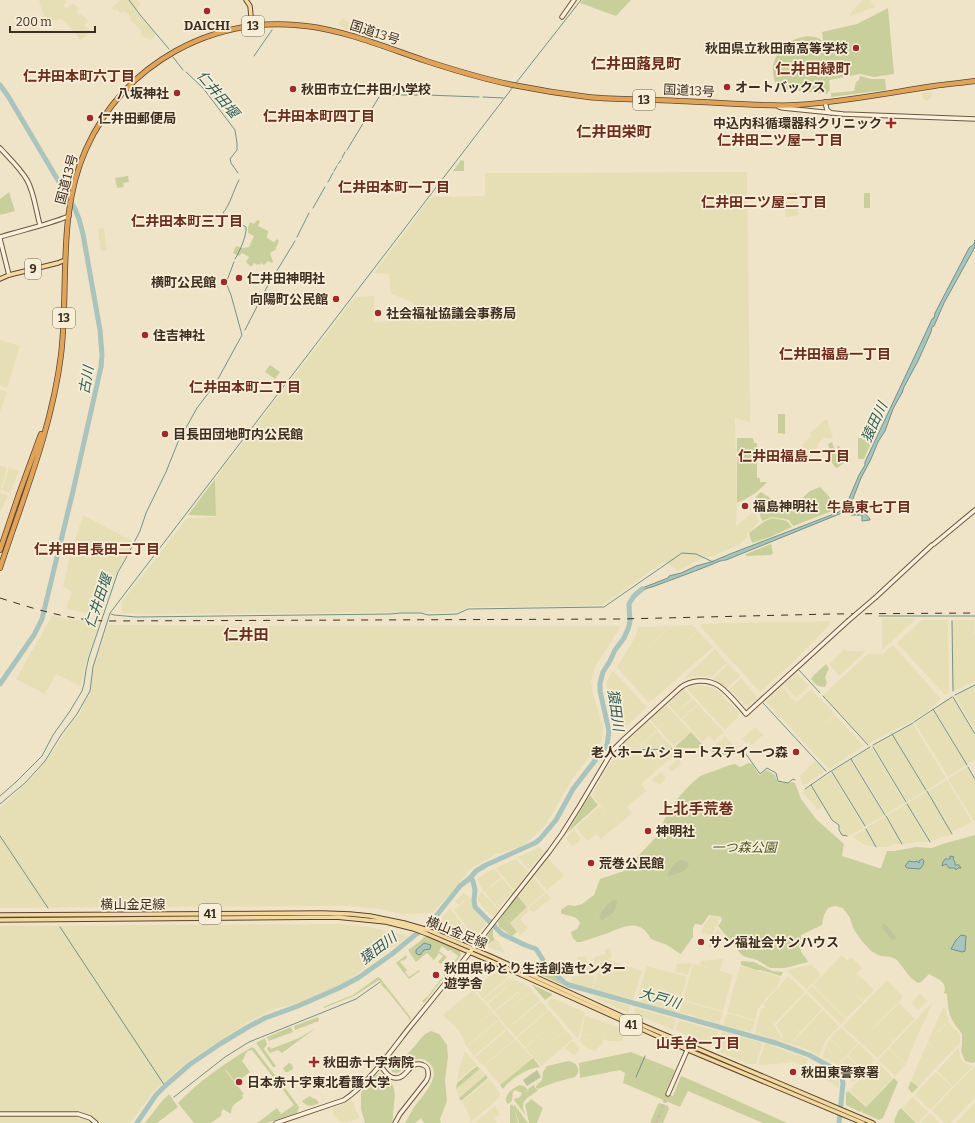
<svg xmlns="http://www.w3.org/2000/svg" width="975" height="1123" font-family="Bitter,'Noto Sans JP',serif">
<rect width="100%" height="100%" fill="#f0e4c8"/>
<path fill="#e6deb5" d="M40,0H65L67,1L63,6L66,9L73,3L79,9L76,12L79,15L81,14L89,21L84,25L91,32L80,40L76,34L62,19L49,21L44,16L39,1Z
M120,0H136L141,3L136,11L156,35L151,40L148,38L146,39L140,33L142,31L130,19L131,17L124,11L121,13L116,9L114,11L112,8Z
M863,0H872L870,2L875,7L850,16V14Z
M342,18L361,30L358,34L349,31L338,24Z
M932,92L931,98L928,99V101L924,100L922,97L921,93Z
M747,172L750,422L735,418L737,506L736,526L755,511L759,522L746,535L748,537L739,545L713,556L700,559L678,571L665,561L616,596L602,605L574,606L470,607L456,612L145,614L123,613L121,603L187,518L216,517L215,479L355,297L374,296V322L413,320V302L391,294L389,274L374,273L431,197L485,196V173Z
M785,193H798V215L797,216L786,217L785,215Z
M104,228L107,250L101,251L98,229Z
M0,340L20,346L7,388L0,386Z
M0,390L7,392L0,412Z
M825,420H827L833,438H824L818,444V448L806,451L802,446L806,440L811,437L810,433Z
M0,466L7,468L0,493L8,496L0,512Z
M9,468L19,471L10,493L2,490Z
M83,515L134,542L118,570L111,587L103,609L99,615L66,609L72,592L63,586L70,556Z
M52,616L99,624L86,662L81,686L56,674L45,694L16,679Z
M882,618H915V620L883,649H882Z
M922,620H948L949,693L945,695L897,643Z
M952,620H974V633H954H975V681L954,691H953Z
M830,621V624L792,663L760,692L700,626L701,624L770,622L771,623L772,622H803L804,623L805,622Z
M108,625L288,626H621L595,667L591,681L593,694L603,727L602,740L573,778L545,826L523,846L496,854L470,869L450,894L432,913L401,914L380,909L348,906L142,907L136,906L132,903L119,907L0,908V808L33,777L56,747L73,721L80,714L82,707L90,693L93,670Z
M692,625L698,630L677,650L698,631L713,647L653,700L648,702L617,667L636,636L638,627L671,626L634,660L672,626Z
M893,645L941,699L928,711L912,721L868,744L823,695L868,654H883Z
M715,649L727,663L711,677L696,676L683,679Z
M845,649L847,651H864L865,652L839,676L829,664Z
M728,664L740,676L726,689L713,679Z
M612,671H613L647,707L618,734L616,733V727L607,686V681Z
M797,673L809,686L796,698L784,685Z
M741,678L757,697L748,706L745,705L729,689Z
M699,685L713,688L718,691L739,713L738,717L725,730L687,689L688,688L693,686Z
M974,685L975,687V730L955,696Z
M782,687L796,703L811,689L835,714L804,743L781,717L779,718L774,712L776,710L775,711L766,702Z
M684,689L692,698L676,713L668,704Z
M952,697L975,735V760L967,764L935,710L948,699Z
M693,699L698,704L681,719L676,713Z
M666,705L675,714L658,729L650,719Z
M698,705L724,732L714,741L709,736L702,742L682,719Z
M934,711L966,765L948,777L915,723Z
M675,714L680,720L664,735L659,729Z
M835,715L864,746L829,769L804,743Z
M680,720L691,732L674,746L664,735Z
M649,721L657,730L640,745L632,736Z
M913,724L946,778L927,790L893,735Z
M755,727L763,735L752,745L749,741L747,743L742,739Z
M657,731L672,747L671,748H642L641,745Z
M892,735L926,791L907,802L873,746Z
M631,736L642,748L619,749Z
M725,736L738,750L737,752L731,753L721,752L716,745Z
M871,747L905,803L886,814L853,759Z
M621,754H674V755L641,784L646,791L627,807L632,813L601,839L596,834L587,841L576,827L600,806L608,814L592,795L609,765L617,755Z
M679,758L681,765L672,771H671L668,767Z
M851,760L884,815L865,827L832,771Z
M815,761L825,771L807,784L802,785L800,776Z
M967,767L975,780V823L948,779Z
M661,772L666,777L661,785L651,780Z
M831,773L864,828L848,836L843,835L840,830V825L838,823L832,820L812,785Z
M947,780L972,822L951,832L928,791Z
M811,786L823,806L818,810L803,793L805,790Z
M927,792L952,835L942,837L930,842L907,803Z
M906,804L928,842H917L903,844L886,816Z
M885,817L902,844H894L888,847H877L866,828Z
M865,829L876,847L865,845L852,837Z
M574,830L581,839L573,846L566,839L570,833Z
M540,847L544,852L529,870L518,857Z
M548,858L564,876L547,890L535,876Z
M516,859L525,868L524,869L525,868L528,872L514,890L496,868Z
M493,869H495L501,877L484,892L478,882V878Z
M533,877L535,880L534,881L535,880L545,892L528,907L518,895L523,891Z
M502,878L513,891L498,908L495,904L510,891L494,904L485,892Z
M481,891L499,910L493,916L487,912L478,900V898Z
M463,893L469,897L459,905L455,902Z
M546,893L551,898L533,913L530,910L520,919L528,928L520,935L510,923L527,908L530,910L529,907Z
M470,897L472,899V906L482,918L475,924L482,918L487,922L475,938L454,910Z
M450,908L457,917L451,922L457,918L462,923L453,931L462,924L467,930L459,935L437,926V924Z
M711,916L720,918L712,935L701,933L705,923Z
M342,924L375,928L408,936L347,981L329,990L302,1002L275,1009L248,1022L187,1062L153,1092L130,1123H100L89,1115L78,1111H0V926Z
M717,929H718L721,934L719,938L720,943L719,945V947H708Z
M467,930L474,939L469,940L460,936Z
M495,939L499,942L504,951V953L488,947V946Z
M610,948L612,957L606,961L611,960L623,965L642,971L633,1000L593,989L600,962L605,961L595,962L592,958L606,954L604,950Z
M842,955L847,961L851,957L862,968L849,982L857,974L874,990L863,1001L846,985L863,1002L846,1018L813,985Z
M586,956L588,963L598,962L595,975L587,974L595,977L592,989L577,986L570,983L573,976H579L580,972L579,965L580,964H578L577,957Z
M723,959L720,971L733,975L726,999L686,988L693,964L713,969L700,965L701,961Z
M692,963L688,975L675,971L677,964Z
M807,965H812L821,975L807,989L788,972V970Z
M647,966L687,977L681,999L640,988Z
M740,966L780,977L779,984L768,997L762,996L767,997L759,1008L753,1006L758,1008L755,1020L727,1012Z
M561,970L570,971V976L564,977L562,976L559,974Z
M497,972L508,977L483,999L475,989L488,977Z
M788,976L805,992L774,1024L770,1018L781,1037L780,1041L755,1033L761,1009L762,1008H765L764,1004L777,988L785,996L778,988Z
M509,978L515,980L487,1003L484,999Z
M515,980L526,985L494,1011L488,1004Z
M887,980L903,997L876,1025L871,1020L876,1025L860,1042L843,1026Z
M527,985L532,990L500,1018L495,1012L518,993L522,997L518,992Z
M812,986L846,1019L841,1024L807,991Z
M686,988L726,999L723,1011L683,1000Z
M640,989L681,1000L677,1013L640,1003L642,997L638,996Z
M473,990L492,1011L469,1032L492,1012L499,1019L466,1047L463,1037L454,1025L456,1022L453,1025L443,1015Z
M532,991L540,1000L508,1028L500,1018Z
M806,993L822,1009L811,1021L806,1016L811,1021L800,1032L794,1027L800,1033L790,1044L781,1041L782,1035L776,1025Z
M920,994L927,1001L918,1010L911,1003Z
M593,996L630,1006L628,1013L595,998Z
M552,998L585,1012L578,1039L548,1004V1001Z
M541,1001L548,1010L516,1037L509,1028Z
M683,1001L723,1012L719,1024L691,1015L689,1013L688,1015L679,1012Z
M933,1002L915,1041L906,1064L889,1048Z
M899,1003L915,1019L893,1041L888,1037L893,1042L877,1058L860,1042Z
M943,1007L945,1008L949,1020L929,1040L939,1031L941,1032L940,1030L949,1021L952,1027L960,1034V1043L940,1064L935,1060L939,1064L918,1087L911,1080L927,1044L928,1043L943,1057L928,1042Z
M635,1008L676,1019L673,1030L634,1013Z
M549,1010L557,1020L525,1047L517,1038Z
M823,1010L839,1026L826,1040L819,1056L809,1050L791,1044Z
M727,1013L755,1021L751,1032L723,1025Z
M585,1016L607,1023L625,1030L622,1041H610L603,1039L602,1044L595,1051L585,1047L580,1041L582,1034L596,1037L581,1033Z
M499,1020L506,1029L474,1056L467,1047Z
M557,1020L565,1030L539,1052L566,1030L573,1039L541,1066L525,1048Z
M678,1020L718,1031L715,1044L712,1046L676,1030Z
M841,1027L858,1044L841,1061L826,1046L830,1039L845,1053L830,1038Z
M507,1030L515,1039L483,1066L475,1057Z
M722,1031L763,1043L756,1064H747L717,1051Z
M516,1039L532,1058L500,1085L484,1066Z
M572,1041H573L580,1048L575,1055H573L565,1048Z
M765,1043L796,1055V1054L808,1059L805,1066L793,1062L776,1064L758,1065Z
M859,1044L875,1060L864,1071L848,1055Z
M826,1047L841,1061L838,1065L822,1057Z
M958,1048L959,1049L960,1057L963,1062L970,1065H974L953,1087L937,1071Z
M889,1049L906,1065L895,1076L878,1060Z
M465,1051L477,1065L457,1081L459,1070Z
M847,1056L864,1072L859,1077L842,1061Z
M842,1062L858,1078L853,1083L847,1077L841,1069L837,1066Z
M877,1062L893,1078L882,1089L877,1084L882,1089L866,1106L849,1090Z
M975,1066V1098L950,1123H944L932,1110Z
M481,1069L486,1075L459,1097L456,1089Z
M828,1069L836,1074L838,1077L839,1082V1089L831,1082H829L824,1077Z
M936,1072L952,1087L930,1110L915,1094Z
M489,1079L500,1093V1096L498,1099L471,1122L468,1113L462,1102Z
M913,1097L928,1112L918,1123L902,1108Z
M352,1101L354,1103L356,1111L359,1116V1118L346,1123L339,1121L333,1114V1108Z
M975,1102V1123H955L961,1118L965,1121L961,1117Z
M495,1106L500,1114L494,1118L497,1123H474Z
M930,1113L940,1123H920Z
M0,1116H75L89,1121L92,1123H0Z"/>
<path fill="#c9cf9b" d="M583,0H631L616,16L580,3Z
M888,8L894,74L874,77L860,74L829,80L830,90L827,94L779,89C766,71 775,46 796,39C801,37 808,35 814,37C817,37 820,39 822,41L825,55L822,32L857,24Z
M860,76L871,79H885L886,90L831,97V93L854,91L856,82L859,80Z
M461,160L464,161V171H453Z
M128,176L129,182L123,183L124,187L117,188L115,178Z
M9,192L15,211L0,215V199Z
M864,193H870V208H864Z
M257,220L260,221L258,226L268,231L267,238L274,242L277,239L279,241L275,250L270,253L273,262L272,263L268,261L264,265L261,263L260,265L258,264L257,265L254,263L251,267L246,262L249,257L242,253L239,256L233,253L236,246L243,248L249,247L254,236L248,233V227L250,222L254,224Z
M270,365L280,372L275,379L265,372Z
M778,414H785V434L778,433Z
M737,438H753L754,443H757V478H760V482H767C758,492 750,497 737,503Z
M858,438H873L864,459H858Z
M832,442L835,451L838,450L837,446H839L851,461L844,463L837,468L835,467L830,460L831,457L830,455L831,454L828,444Z
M215,479L216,516L188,515Z
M820,487L839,507L835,510L793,526L789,520L773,517L762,521L758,510L776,501C779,503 782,506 786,504L791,507L795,505L810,491Z
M761,492L773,500L756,508C753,501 755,496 761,492Z
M773,518L787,521L792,527L770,537L752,543L749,533L765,521Z
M771,544L773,553L771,555L746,556V554Z
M826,664L829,669L825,677L827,683L825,687C818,687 815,684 811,679L814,675Z
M691,732L705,747V748H676L675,747Z
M749,763L752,764L759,775H761L764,771L767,770L775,775L777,781C782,783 787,784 792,782L795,783L801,799L816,819L844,844L842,856L879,868H881L887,851H894L916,847L932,848L946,843L975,835V1062L972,1063L965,1061L961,1051L962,1045V1034C960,1030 956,1027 954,1023C948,1014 948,1005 947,994L944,993C948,981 937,979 929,974L921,982L918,983L911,978L897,960L891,957L880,956L871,951L861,940L853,928L850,918L843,908L835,906L828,908L824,915L822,925L801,935C801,941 799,949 802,953C804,957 806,957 808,962L785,968H770L757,960L743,956L738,951L720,928L718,926L722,920L721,917L709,915L702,925L695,924L693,928V937L681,954L679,953L667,945L651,939C640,918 625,926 608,933C599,936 590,939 581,942H577C573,939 572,936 571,932L577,929L580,923C576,914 567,917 561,913V910L568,905L575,906L582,904L594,895L600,879L624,871L658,835L665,818L677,799L688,787L700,776L730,765L735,764L740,767Z
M590,795L598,805L567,833Z
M517,895L527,907L510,923L502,914Z
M503,915L517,932L512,936L499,927L498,922Z
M492,929L493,930V937L495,939L486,946L484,941Z
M425,936L460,951L461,955L424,1003L422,1001L428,996L457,958L458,956L450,950L448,951L442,946L439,951L447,957L441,964L438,962L443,956L439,953L434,960L427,953L416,962L408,950L419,942Z
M406,955L407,958L403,961L402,960L400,962L407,970L405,972L409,977L419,970L420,971L409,979L396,963Z
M539,961H541L563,985L532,971L531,969Z
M741,961L754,962L772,971L783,972L781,976L760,970H756L741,965Z
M378,977L380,978L411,1018L409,1021V1018L386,989L383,987L381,985L382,984L379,980L354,996L324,1008L323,1007L353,995Z
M532,985H533L552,994V995L545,1000Z
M318,1017L319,1021L295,1030L294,1026Z
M291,1027L293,1032L269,1041L267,1037Z
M316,1028L282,1053L278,1050L270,1053L267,1049L268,1047H270L271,1049L299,1038Z
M431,1031L439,1034L447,1045L448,1057L445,1080L447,1101L440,1119L441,1123H424L421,1118L415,1123H405C408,1118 410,1114 413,1109C420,1098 445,1075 428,1062C424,1058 418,1058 414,1060C407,1062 404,1070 397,1073L392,1072L391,1068L398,1065L425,1034Z
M265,1038L267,1045L265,1047L264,1049L276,1066L275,1067H273L256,1043Z
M252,1047L254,1048L278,1079L276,1081L252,1050C244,1050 246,1057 242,1061L250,1072L236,1083L226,1070H225L244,1094L242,1095L243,1098C237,1103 231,1104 231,1114L223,1109L221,1112L222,1115L211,1123H194L178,1103C199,1081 225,1063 252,1047Z
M631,1052L675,1070L665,1093L673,1096L681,1076L693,1081L787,1123H763L688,1091L680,1107L623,1083L625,1073L620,1070L580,1078L579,1063Z
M533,1058L540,1067C525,1069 512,1078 503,1089L500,1085Z
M568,1061C577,1062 582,1070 575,1077L556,1082L538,1089L536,1088V1086L542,1080L543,1072L547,1066Z
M289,1063L292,1064L293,1069L288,1072H285L283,1068Z
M477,1066L480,1069L456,1089L457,1083Z
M380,1073C399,1084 395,1095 393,1113C393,1117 393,1119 392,1123H365L361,1109V1094L363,1088L376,1075Z
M486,1075L488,1078L461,1101L459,1098Z
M894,1078L898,1082L883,1118L879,1120L861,1112L864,1108L860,1112L846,1105V1093L848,1091L866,1107Z
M911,1081L918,1087L912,1093L908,1088Z
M520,1085L524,1086L528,1090L524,1093L528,1091L529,1088L534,1085L535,1088L538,1090C534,1095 522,1098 523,1107C523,1110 525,1114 526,1116L514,1100V1099L520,1097L522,1093L515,1090L513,1092L512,1101L508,1104L506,1102C505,1093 512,1089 520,1085Z
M285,1088L299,1107L297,1113L267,1123H257L277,1108L281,1114L294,1105L283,1090Z
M169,1094L178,1107L157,1123H145L162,1101Z
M310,1096L312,1098L316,1099L319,1103C312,1106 308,1108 302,1101Z
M531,1099L543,1108L537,1123H529L525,1105Z
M659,1103L668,1106L669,1109L663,1123H650L658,1104Z
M512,1104L514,1107V1104L528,1123H519L514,1108L518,1123H510V1106Z
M901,1108L916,1123H895L894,1121L898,1111Z"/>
<path fill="#bfc49a" d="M681,860C685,861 687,861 689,864C686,873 676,874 667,876C670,870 674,862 681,860Z
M615,900L617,901C616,913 612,914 602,920L599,917C604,909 606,903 615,900Z
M884,923L896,937L895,939L892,940L881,927Z
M537,1070L541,1077L527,1086L523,1080Z"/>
<path fill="#a9c4bc" stroke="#6f938a" d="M975,240V247L944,303L934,326L932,327L931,332L918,361L904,387L902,393L899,398L893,409L885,431L878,442L871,459L861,478L852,501L842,513L726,560C720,560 714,564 708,566C690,573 671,580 652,587C646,588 639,592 635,597L642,588L668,578L669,576L681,573L696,566L711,562L730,554L839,512L847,503L859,475L865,465V462L927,330L932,319L934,318L935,313L969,248L974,244Z
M858,505L870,519V520L862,521V515H851L856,506Z
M950,856L954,857L953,859L955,862V865H959L961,868H958L956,870L955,868H949L946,864L942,866L943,862L945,859H950Z
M922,859L924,861L923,865L920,869L907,868L905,866L909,861L914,862L917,861L919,863V861Z
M961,935L966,936L965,951L962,952L951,949L956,940Z
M424,943L431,945L430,949L424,950L420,955L417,954L416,953V950Z"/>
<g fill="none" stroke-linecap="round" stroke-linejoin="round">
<path stroke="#6f938a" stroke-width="1" d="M129,0L141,16L169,49
M254,56L272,30
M173,57L183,70
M186,72L203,88L235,130L237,143V150L230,159L231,163L238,173
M516,83L581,0
M386,95H423
M427,95L479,97
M483,97L503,98
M347,150L379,97
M342,158L345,152
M338,164L341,160
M334,171L337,166
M328,182L333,173
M313,208L325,187
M233,220L223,213C231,203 233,191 239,180
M297,237L309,213
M235,259C240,251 247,235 246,227L237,222
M270,282L295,241
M245,330L268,285
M218,379L242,335L231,295L226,283L234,262
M111,614L114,615L136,617L390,614L401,613H421L428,615L457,614L468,609L604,607L682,553L696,554L713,562
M879,616H975
M952,621L953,691
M799,670L820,693
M955,695L975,685
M823,696L868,745
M953,697L975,734
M763,703L826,771
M933,709L967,765
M914,722L952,697
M892,734L926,790
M607,745H608
M873,745L913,723
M873,747L906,802
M619,750L672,749
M711,750C718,754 728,755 735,753
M746,754L760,774L767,768L776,773L778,781L788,783L793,779L795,780
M851,759L885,815
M968,767L975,779
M832,772L865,826
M811,785L832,820L839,825V830L842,835L847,836
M805,789L828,773L870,747
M927,791L952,834
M0,796L16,782L42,756L53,735L70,711L82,691L84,684L86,670L89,657L118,572L125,560L140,531L146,513L166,472L178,442L197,408L216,383
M0,804L26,782L45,761L61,735L77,714L90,691L93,667L110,613L513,87
M907,804L930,842
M886,816L902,844
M866,829L876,847
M0,836L48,908
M60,927L165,1086
M636,1077L645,1056
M174,1097L225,1057L249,1042L356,999L380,982"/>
<path stroke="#a9c4bc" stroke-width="5" d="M0,85L8,96L75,209L79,219L83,234L100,330L102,355L101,367L73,491L42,619L34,635L0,684
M470,878L473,881L475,890L474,900L475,907L502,934L525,945L536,949L545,963L552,971L565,983L569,985L776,1043L809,1055L831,1067L838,1072L842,1078L843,1083L839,1123
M137,1123L156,1095L165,1086L189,1065L220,1044L248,1027L265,1018L298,1006L339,988L358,978L392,954L415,935L429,925L460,886L470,878L476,871L486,865L535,843L540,839L556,820L573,789L607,745L609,731L600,691V683L603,672L610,661L615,650L624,638L628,629L630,622L629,604L634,596L642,589"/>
<path stroke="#ccc0a6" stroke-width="3.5" stroke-dasharray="3.5 2" stroke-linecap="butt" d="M656,1123L668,1094"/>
<g stroke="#6f573f" stroke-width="5.5">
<path id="secondary" d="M562,17L574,0
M825,102L827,110L831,113
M779,107L783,108L843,114L975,119
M0,148C9,158 20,168 27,180C34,192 36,211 40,225
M0,237C23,230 47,225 69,216
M0,239L9,275
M934,544L975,510
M876,597L932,545
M380,1065C384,1070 388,1078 396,1078C407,1079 410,1059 423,1065C426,1066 428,1069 428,1072C429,1076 428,1078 426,1081L400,1114L395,1123
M668,1094L689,1046
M0,1114H78L90,1118L96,1123
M276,1123L344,1100C368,1084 391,1051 409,1028C457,970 502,911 549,852L562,834L579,807L613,750L624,739L680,688C690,680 707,678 719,686C729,693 738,705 746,714L848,621"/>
</g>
<g stroke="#5b4430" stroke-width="5.5">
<path id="primary" d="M246,0L250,6L252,26
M0,279L9,275L58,263L65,260
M0,915L322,913L350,914L370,916L404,923L428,930L490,956L630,1020L873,1123
M0,920L336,917L386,922L414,929L427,934L502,966L688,1050L863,1123"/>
</g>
<g stroke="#5b4430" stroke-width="6">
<path id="highway" d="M0,550L19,494L41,434
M0,568C23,498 52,428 61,355C69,287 57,213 86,149C125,63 212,15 306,26C347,31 387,48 426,61C454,70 483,79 513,85C538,90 563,94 588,97C618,100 648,99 678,101C706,102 734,104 762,105C773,105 785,106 796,105C843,102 888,93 934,86C947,84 961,83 975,81"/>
</g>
<use href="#secondary" stroke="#faf1dc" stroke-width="3.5"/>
<use href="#primary" stroke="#f3d9a0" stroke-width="3.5"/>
<use href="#highway" stroke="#e0a458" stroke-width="4.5"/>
<path stroke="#3d2e20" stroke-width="1" stroke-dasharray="7 7" stroke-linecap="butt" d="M0,598C35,609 69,620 106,621L621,619L831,614L975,613"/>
<g stroke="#6f573f" stroke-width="5.5" stroke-linecap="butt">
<path id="secondary-bridge" d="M848,621L876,597"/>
</g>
<use href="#secondary-bridge" stroke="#faf1dc" stroke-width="3.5"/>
</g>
<g fill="#9e2a2b" stroke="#f7eed8" stroke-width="1.5">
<circle cx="207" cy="11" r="4"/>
<circle cx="856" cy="48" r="4"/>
<circle cx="727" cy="87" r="4"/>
<circle cx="293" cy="89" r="4"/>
<circle cx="177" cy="93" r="4"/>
<circle cx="90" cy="118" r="4"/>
<path d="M889 117h4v4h4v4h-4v4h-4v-4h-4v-4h4z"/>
<circle cx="239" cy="278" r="4"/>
<circle cx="224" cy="282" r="4"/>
<circle cx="336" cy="299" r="4"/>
<circle cx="378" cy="313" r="4"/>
<circle cx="145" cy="335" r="4"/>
<circle cx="165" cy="434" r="4"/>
<circle cx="745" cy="506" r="4"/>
<circle cx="796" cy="752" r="4"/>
<circle cx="648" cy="831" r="4"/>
<circle cx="591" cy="863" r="4"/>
<circle cx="701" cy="942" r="4"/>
<circle cx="436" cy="975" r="4"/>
<path d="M312 1056h4v4h4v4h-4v4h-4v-4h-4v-4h4z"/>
<circle cx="793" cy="1072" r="4"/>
<circle cx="239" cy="1082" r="4"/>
</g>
<g text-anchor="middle" stroke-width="3.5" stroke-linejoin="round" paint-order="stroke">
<g fill="#f7eed8" stroke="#756857" stroke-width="1">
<rect x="242" y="16" width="22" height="20" rx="3"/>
<rect x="633" y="90" width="22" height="20" rx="3"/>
<rect x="25" y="259" width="16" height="20" rx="3"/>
<rect x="53" y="308" width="22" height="20" rx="3"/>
<rect x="199" y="904" width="22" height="20" rx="3"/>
<rect x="620" y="1015" width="22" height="20" rx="3"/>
</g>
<g font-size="12" font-weight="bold" fill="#3d2e20">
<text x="253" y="30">13</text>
<text x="644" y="104">13</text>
<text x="33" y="273">9</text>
<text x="64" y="322">13</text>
<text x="210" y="918">41</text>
<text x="631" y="1029">41</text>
</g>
<g font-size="13" font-weight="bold" fill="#3d2e20" stroke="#f7eed8" text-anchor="start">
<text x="207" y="30" text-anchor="middle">DAICHI</text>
<text x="848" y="53" text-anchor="end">秋田県立秋田南高等学校</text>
<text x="735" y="92">オートバックス</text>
<text x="301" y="94">秋田市立仁井田小学校</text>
<text x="169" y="98" text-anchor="end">八坂神社</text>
<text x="98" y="123">仁井田郵便局</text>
<text x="882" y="128" text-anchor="end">中込内科循環器科クリニック</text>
<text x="247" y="283">仁井田神明社</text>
<text x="216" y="287" text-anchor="end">横町公民館</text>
<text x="328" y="304" text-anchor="end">向陽町公民館</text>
<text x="386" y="318">社会福祉協議会事務局</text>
<text x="153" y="340">住吉神社</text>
<text x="173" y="439">目長田団地町内公民館</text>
<text x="753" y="511">福島神明社</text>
<text x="788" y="757" text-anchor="end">老人ホーム ショートステイ一つ森</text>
<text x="656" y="836">神明社</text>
<text x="599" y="868">荒巻公民館</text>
<text x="709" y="947">サン福祉会サンハウス</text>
<text x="444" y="973">秋田県ゆとり生活創造センター<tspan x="444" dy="15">遊学舎</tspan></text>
<text x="323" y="1067">秋田赤十字病院</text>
<text x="801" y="1077">秋田東警察署</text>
<text x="247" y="1087">日本赤十字東北看護大学</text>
</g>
<g font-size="13" fill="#3d2e20" stroke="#f7eed8">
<text transform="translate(375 32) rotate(18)" y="5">国道13号</text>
<text transform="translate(689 90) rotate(3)" y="5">国道13号</text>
<text transform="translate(66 179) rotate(-75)" y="5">国道13号</text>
<text x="133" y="909">横山金足線</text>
<text transform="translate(457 932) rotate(22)" y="5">横山金足線</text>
</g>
<g font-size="13" font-style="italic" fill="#4d5a26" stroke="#f7eed8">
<text x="744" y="852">一つ森公園</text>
</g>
<g font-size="14" font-weight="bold" fill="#6b2e1e" stroke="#f7eed8">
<text x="79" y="81">仁井田本町六丁目</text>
<text x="319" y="121">仁井田本町四丁目</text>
<text x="780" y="145">仁井田二ツ屋一丁目</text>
<text x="394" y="192">仁井田本町一丁目</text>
<text x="764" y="207">仁井田二ツ屋二丁目</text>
<text x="187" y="226">仁井田本町三丁目</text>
<text x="835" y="359">仁井田福島一丁目</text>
<text x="245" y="392">仁井田本町二丁目</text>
<text x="794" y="461">仁井田福島二丁目</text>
<text x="869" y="512">牛島東七丁目</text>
<text x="97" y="554">仁井田目長田二丁目</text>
<text x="698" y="1048">山手台一丁目</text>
</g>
<g font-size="14" font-style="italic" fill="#2f5d5a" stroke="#f7eed8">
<text transform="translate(218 94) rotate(50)" y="5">仁井田堰</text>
<text transform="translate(86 380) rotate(-80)" y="5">古川</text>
<text transform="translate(874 422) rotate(-65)" y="5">猿田川</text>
<text transform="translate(98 601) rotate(-71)" y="5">仁井田堰</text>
<text transform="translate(616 710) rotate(82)" y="5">猿田川</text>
<text transform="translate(378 948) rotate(-37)" y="5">猿田川</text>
<text transform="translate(660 998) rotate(16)" y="5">大戸川</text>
</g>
<g font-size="15" font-weight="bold" fill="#6b2e1e" stroke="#f7eed8">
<text x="636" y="69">仁井田蕗見町</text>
<text x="813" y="74">仁井田緑町</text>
<text x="614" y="137">仁井田栄町</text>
<text x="246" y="640">仁井田</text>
<text x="696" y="814">上北手荒巻</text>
</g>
</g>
<path d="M10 26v6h85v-6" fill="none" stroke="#3d2e20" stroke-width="2"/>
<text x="16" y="26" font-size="12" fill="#3d2e20" stroke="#f7eed8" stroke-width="3" paint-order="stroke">200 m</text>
</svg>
